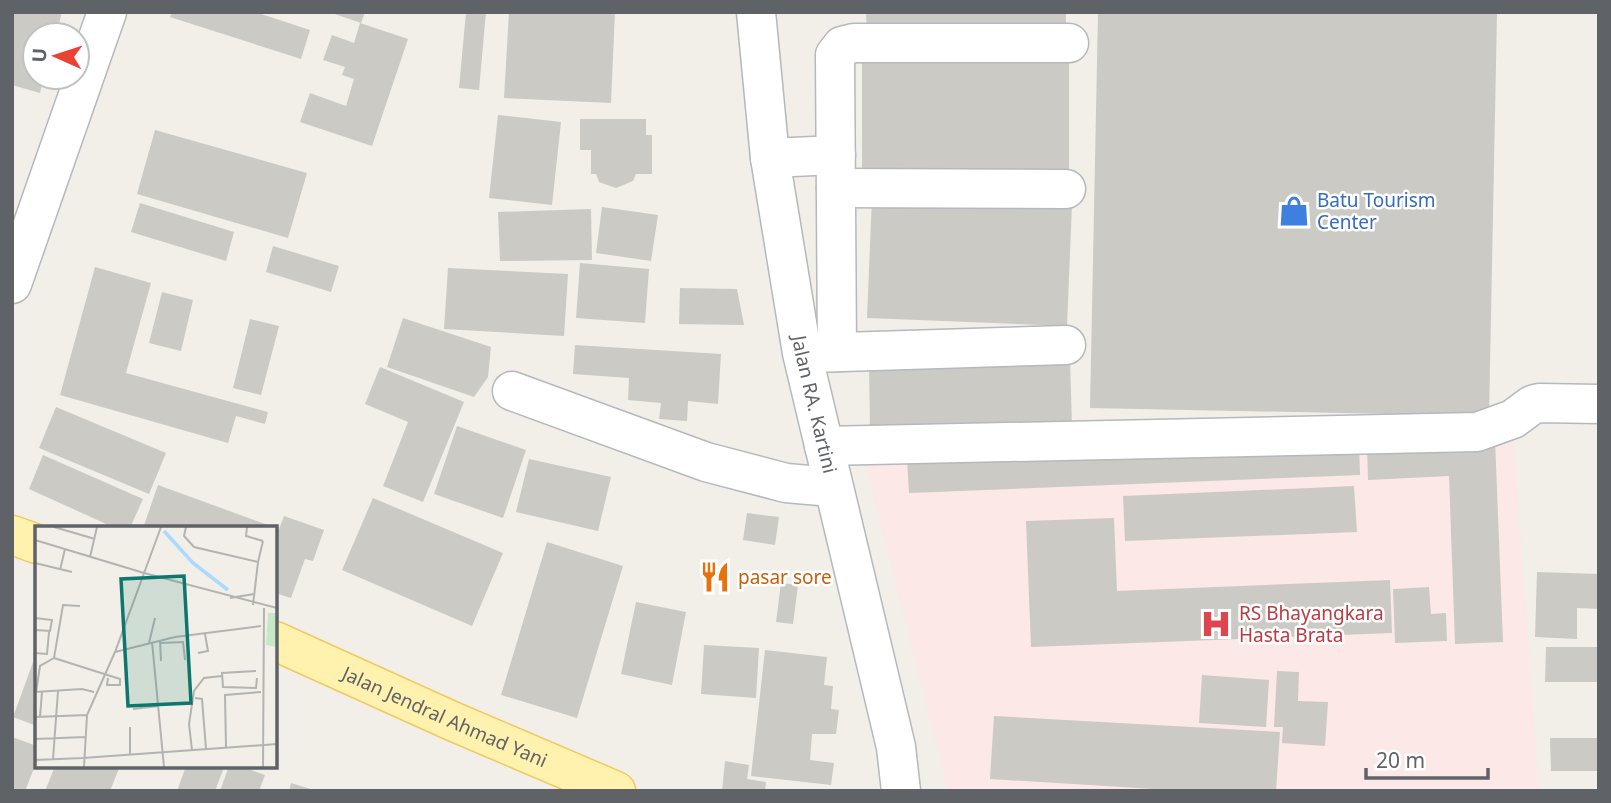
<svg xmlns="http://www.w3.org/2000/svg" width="1611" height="803" font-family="'Noto Sans',sans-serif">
<rect width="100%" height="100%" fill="#f1efe8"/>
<path fill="#fce8e6" d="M1513,434L1539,791H948L864,457Z"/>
<path fill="#cccac5" d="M12,12H62L56,35H35V77H44L40,93L12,85Z
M172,12H255L310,30L301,59L170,17Z
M329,12H365L361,23Z
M466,12H486L479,90L459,88Z
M509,12H615L611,103L504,98Z
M866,12H1066V30L867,34Z
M1098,12L1497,14L1489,416L1090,408Z
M360,23L408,39L372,146L300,122L310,93L346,106L354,79L342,75L345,67L323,60L332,35L354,43Z
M1069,53V171H862V54Z
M498,115L561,122L552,205L489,198Z
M580,119H646V135H652V174H636L633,181L616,188L599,182L596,174H591V150H580Z
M155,130L307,173L288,238L137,194Z
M872,197L1072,205L1067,326L867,318Z
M140,203L234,232L226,261L131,232Z
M602,207L658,215L651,261L596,253Z
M591,209L592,260L500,261L498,212Z
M273,246L339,266L331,292L266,272Z
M580,263L649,269L645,323L576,318Z
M95,267L151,283L126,373L268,412L265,424L236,416L228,443L60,395Z
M448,268L568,274L564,336L444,329Z
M680,288L737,289L744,325L679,324Z
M162,292L193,300L181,351L149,343Z
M403,318L491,347L488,377L474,397L387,367Z
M250,319L279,326L261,395L233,388Z
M575,345L721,354L718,404L688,401L687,421L659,419L661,403L628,400L629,378L573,374Z
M1070,360L1072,425L870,428L869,363Z
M380,367L464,402L423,502L383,486L408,422L365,404Z
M56,407L166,453L149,494L39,448Z
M457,426L526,450L503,518L434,494Z
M1495,439L1503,642L1455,644L1449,476L1368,480L1367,444Z
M1359,441L1360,475L909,493L907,459Z
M43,455L143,499L130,528H115L29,489Z
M529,459L611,477L598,531L516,512Z
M158,485L279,529L284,516L324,530L313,561L305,559L291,598L275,593V528H143Z
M1354,486L1357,532L1125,541L1123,496Z
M373,498L503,553L472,626L342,570Z
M747,513L779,517L775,545L743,540Z
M1114,518L1117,591L1390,580L1392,633L1031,647L1026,521Z
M547,542L623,566L577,718L501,695Z
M1537,572L1599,574V609L1577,608V639L1535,637Z
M781,583L798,585L793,624L776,622Z
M1429,587L1431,614L1446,613L1447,641L1395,643L1393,589Z
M636,602L686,612L672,685L621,674Z
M704,645L759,648L756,698L701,694Z
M1546,647H1599V682H1545Z
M765,650L827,657L824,685L833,686L831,709L839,710L836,734H812L810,760L834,763L831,785L751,776Z
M36,654H37V726L13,717Z
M1277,671L1299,672L1298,701L1328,702L1325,746L1282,743L1283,727H1274Z
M1202,675L1269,680L1266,727L1199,723Z
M994,716L1280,732L1276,791H1187L990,779Z
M12,737L37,746V761L25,791H12Z
M1550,738H1599V771H1551Z
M725,761L749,765L747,779L766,782L765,791H722Z
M55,766H120L110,791H45Z
M186,766H213L223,770L215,791H177Z
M229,766H240L265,775L259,791H220Z
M291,783L314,790V791H289Z"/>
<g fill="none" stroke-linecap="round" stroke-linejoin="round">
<g stroke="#b5b8bc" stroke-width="41">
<g id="minor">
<path id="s1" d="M756,12L770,158L802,353L896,747L901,791"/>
<path d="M770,158L836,155"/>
<path d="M836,188L1066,189"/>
<path d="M12,284L107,12"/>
<path d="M837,352L835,55L842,46L854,43H1069"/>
<path d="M811,353L1066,345"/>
<path d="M512,391L706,462L786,483L832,487"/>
<path d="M824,446L1477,432L1513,419L1532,405L1539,403L1599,404"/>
</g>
</g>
<g stroke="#f2c960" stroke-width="41">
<g id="major">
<path d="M12,535L37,544"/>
<path id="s2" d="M275,641L452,721L616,791"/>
</g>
</g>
<use href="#minor" stroke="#fff" stroke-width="38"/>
<use href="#major" stroke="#fff2af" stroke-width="38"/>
</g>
<defs>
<g id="shop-bare" transform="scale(2.415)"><path d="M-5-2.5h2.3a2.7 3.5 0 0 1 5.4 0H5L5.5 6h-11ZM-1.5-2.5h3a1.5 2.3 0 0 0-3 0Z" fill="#3f7fe0" stroke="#fff" stroke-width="2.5" paint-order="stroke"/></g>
<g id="restaurant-bare" transform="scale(2.415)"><path d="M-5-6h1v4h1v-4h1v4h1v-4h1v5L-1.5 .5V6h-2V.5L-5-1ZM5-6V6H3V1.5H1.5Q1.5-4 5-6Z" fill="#e8710a" stroke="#fff" stroke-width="2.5" paint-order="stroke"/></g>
<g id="hospital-bare" transform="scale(2.415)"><path d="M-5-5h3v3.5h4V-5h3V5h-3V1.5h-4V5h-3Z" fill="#e0444e" stroke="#fff" stroke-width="2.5" paint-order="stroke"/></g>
</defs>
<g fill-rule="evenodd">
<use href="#shop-bare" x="1294" y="211"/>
<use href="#restaurant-bare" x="715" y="577"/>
<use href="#hospital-bare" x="1216" y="624"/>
</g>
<g text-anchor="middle" stroke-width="5" stroke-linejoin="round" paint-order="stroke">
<g font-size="19" fill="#366cbe" stroke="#fff" text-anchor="start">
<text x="1317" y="207">Batu Tourism<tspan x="1317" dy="22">Center</tspan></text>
</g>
<g font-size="19" fill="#5f6368" stroke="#fff">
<text dy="7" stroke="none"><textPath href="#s1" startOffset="397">Jalan RA. Kartini</textPath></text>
<text dy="7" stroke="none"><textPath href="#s2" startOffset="186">Jalan Jendral Ahmad Yani</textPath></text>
</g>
<g font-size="19" fill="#c56008" stroke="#fff" text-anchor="start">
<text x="738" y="584">pasar sore</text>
</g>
<g font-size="19" fill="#be3a42" stroke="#fff" text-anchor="start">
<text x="1239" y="620">RS Bhayangkara<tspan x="1239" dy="22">Hasta Brata</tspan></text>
</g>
</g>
<g transform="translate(35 526)">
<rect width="242" height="242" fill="#f1efe8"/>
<path d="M233,87H241V121L231,119Z" fill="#c5e8c5"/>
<path fill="none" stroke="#aadaff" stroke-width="3.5" d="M129,5L158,37L193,64"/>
<path fill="none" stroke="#b3b3b1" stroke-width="2" d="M19,1L60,13M151,1L149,10L159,21L223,36L218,79M212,1L211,10L228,15M0,14L109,47M55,31L62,1M223,36L228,15M0,37L37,46M25,44L30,23M109,47L242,82M195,72L219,68M45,80L28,79L19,132L85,153V159H72L73,152M0,92L17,94L15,105L0,104M125,114L126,135M117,116L129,241M114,117L120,92M125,117L148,116L150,134M80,126L140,111L226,100M0,127L12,128L14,106M163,127L173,125L170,108M221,145L187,147L188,161L221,162L222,152M0,166L47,163L59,166M1,166L5,140L19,132M160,172L167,173L171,223M98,183L124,180M0,191L52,189M5,191L7,166M95,201V228M0,213L50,211M191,221L190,169L226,166M157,224L154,198L159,165L169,152L187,150M48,232L242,218M18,233L23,165M0,234L48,232M49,241L52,189L80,126L126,1M228,241L229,82"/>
<path fill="#0f766e" fill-opacity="0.15" stroke="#0f766e" stroke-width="3.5" d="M149,50L156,177L93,180L86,53Z"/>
<rect width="242" height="242" fill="none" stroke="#5f6368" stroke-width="3.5"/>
</g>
<rect width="1611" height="803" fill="none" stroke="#5f6368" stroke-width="28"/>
<g transform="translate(56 56) rotate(273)"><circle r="33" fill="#ffffff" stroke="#bfc1c3" stroke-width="2"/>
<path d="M0-5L12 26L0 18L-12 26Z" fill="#ea4335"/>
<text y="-10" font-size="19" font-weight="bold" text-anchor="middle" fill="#5f6368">U</text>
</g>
<path d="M1366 768v10h122v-10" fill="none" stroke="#5f6368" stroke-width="3.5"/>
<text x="1376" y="768" font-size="21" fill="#5f6368" stroke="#ffffff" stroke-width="5" paint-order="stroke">20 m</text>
</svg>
